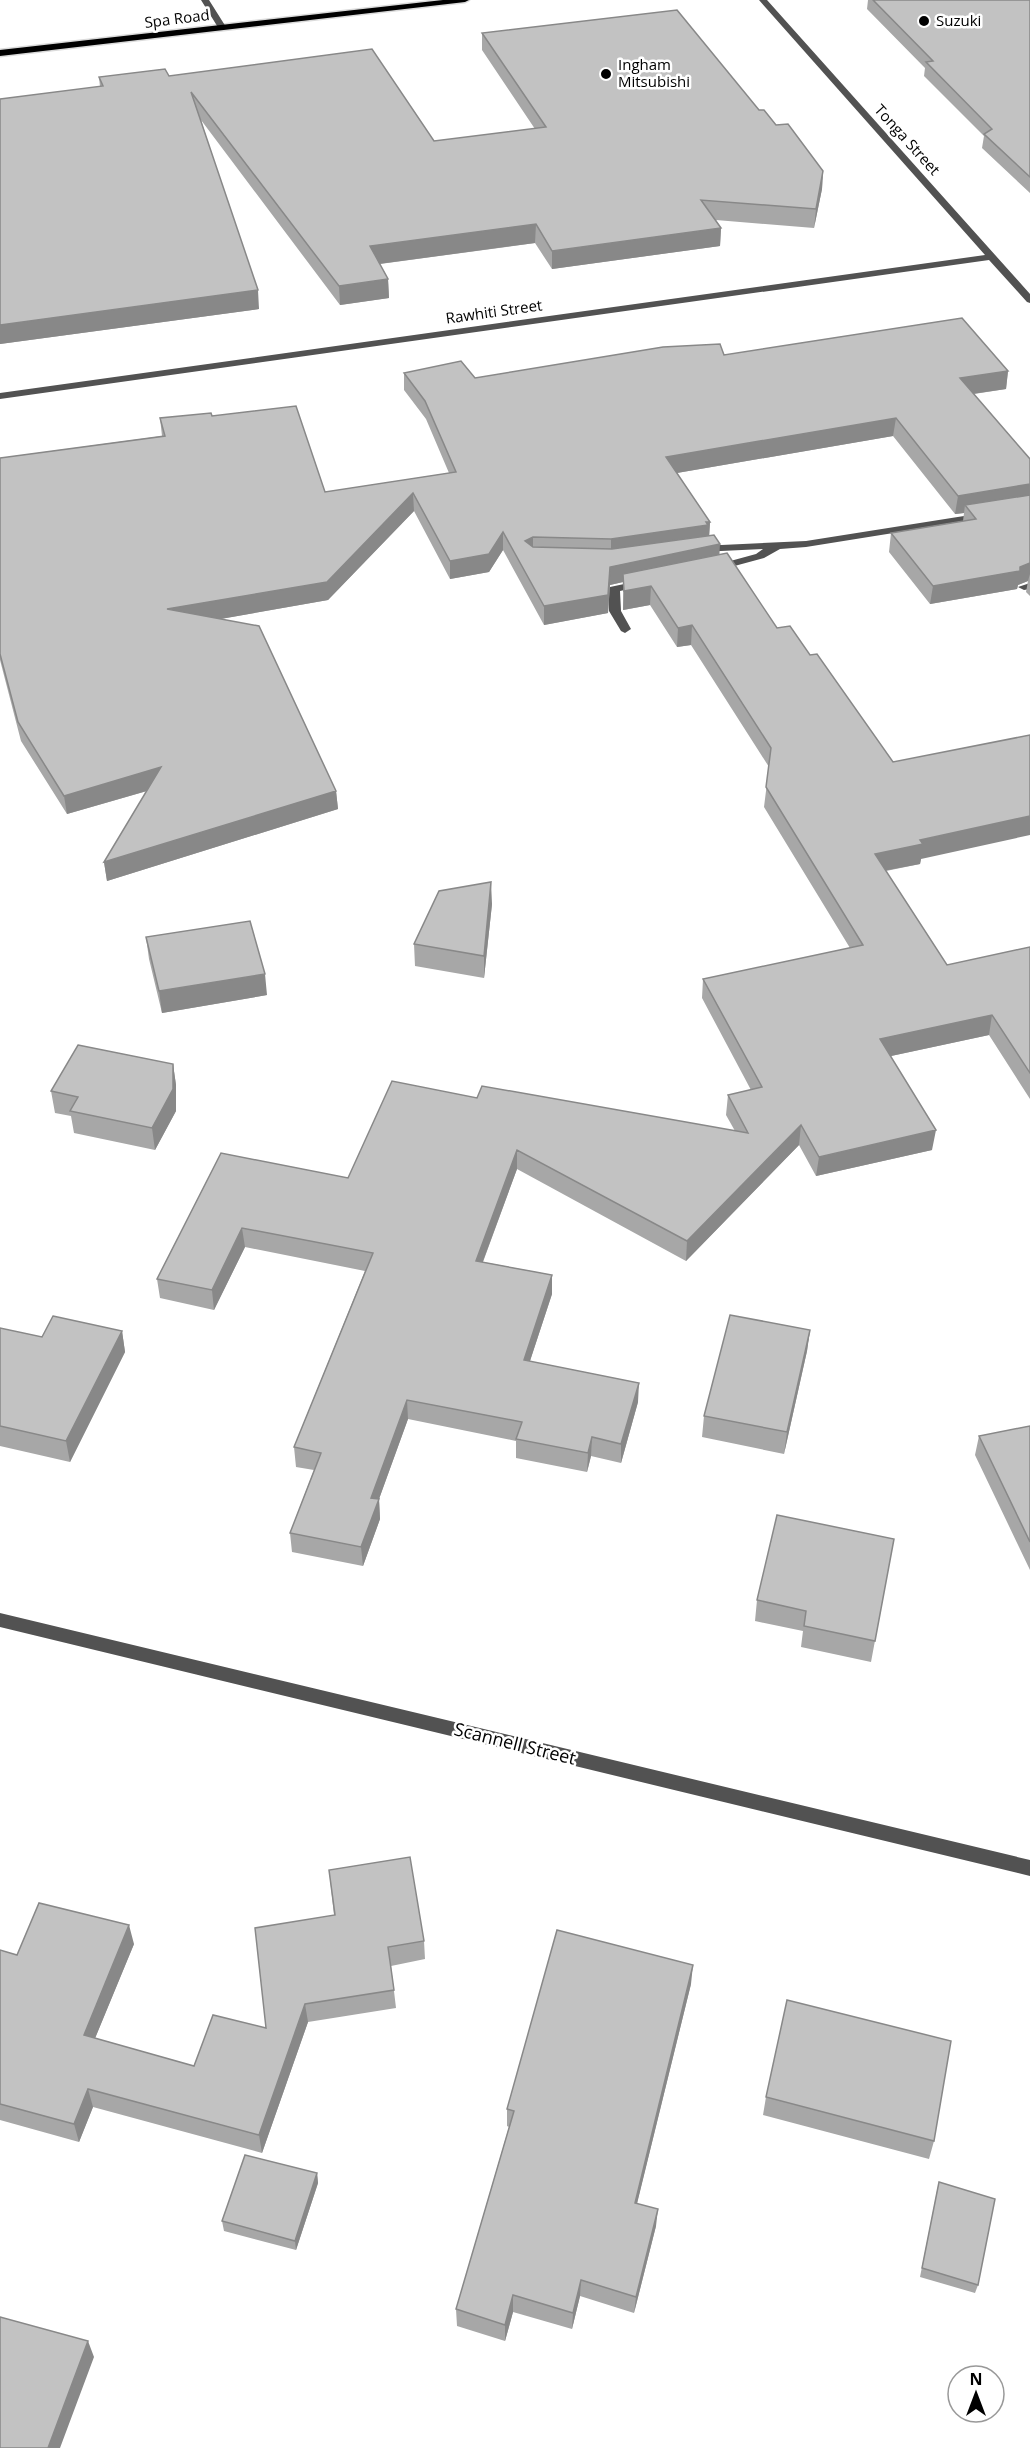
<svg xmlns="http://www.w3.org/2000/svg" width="1030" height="2448" font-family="'Open Sans',sans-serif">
<rect width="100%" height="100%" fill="#fff"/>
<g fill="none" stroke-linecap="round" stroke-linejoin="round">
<g stroke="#dbdbdb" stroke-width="3">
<path id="major" d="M443,0H469L465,2L0,56V50Z"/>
</g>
<path fill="#525252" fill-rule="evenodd" d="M201,0H209L226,27L225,29H219Z
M759,0H767L1030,294V303L1027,302L989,260L0,399V393L985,255Z
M983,513L987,514V518L806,547L780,549L764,558L716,571L710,568L712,566L756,554L763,549L700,552L694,549L700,546L806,541Z
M643,580L649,583L647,585L620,591L621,611L631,629L625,633L621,631L609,611L608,589L610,587Z
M1030,583V589L1024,590L1018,587Z
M0,1613L1030,1860V1876L0,1627Z"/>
<use href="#major" fill="#000" fill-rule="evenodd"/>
</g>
<path fill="#a7a7a7" d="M868,0H1030V193L982,148L984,136L924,76L925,68L867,9Z
M482,33L759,110L776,125L823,171L822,189L814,228L716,220L721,228L720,246L552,269L535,243L380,264L388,279L389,298L340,305L201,120L259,309L0,344V99L100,87L99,77L169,76L434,141L535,129L482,50Z
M724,355L1008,371L1006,389L974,394L1030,459V596L1026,592L1028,581L1018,585L1017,589L930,604L889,552L891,533L963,521L964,513L955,514L893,436L677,473L710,522L709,535L720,555L921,859L920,864L886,871L947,965L1030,947V1099L989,1035L891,1056L932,1150L816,1176L799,1145L686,1261L517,1169L483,1262L552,1275V1294L530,1361L638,1402L621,1463L591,1456L587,1472L516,1458V1441L408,1419L379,1499L380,1519L363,1566L292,1552L290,1533L314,1470L296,1467L294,1447L365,1271L245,1247L214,1310L160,1298L157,1279L221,1153L348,1178L477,1098L735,1131L726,1115L728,1095L751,1090L702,998L703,979L850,948L764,807L769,767L691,645L677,647L650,605L623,610V582L610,585L608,613L544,625L503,550L489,572L450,579L414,511L328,600L220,619L336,791L338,809L107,881L104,862L147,791L67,814L21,741L0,660V458L162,436L160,418L212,416L325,492L449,473L426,419L404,390V373L475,378Z
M492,904L484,978L415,966L414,944Z
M146,937L267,995L162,1013L149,959Z
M173,1064L176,1085V1111L155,1150L74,1133L71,1116L55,1113L51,1091Z
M0,1328L42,1337L122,1331L125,1352L70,1462L0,1446Z
M810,1330L807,1351L784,1454L702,1437L704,1416Z
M1030,1426V1570L975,1455L979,1436Z
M894,1539L871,1662L801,1647L803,1631L755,1621L757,1600Z
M329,1870L424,1941L425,1959L391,1966L396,2008L308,2022L262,2153L93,2107L79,2142L0,2120V1950L17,1955L134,1944L95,2038L194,2066L266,2028L334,1915Z
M691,1984L637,2203L656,2226L634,2313L580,2296L572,2329L513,2312L505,2341L457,2326L456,2309L509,2127L507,2126V2109Z
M766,2097L934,2141L929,2159L763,2115Z
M317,2173L318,2183L296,2250L224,2231L222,2221Z
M939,2182L978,2285L975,2293L920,2277L937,2191Z"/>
<path fill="#888" d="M823,171L822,189L814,228L816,209Z
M536,224L535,243L371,265L370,246Z
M721,228L720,246L552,269V251Z
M388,279L389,298L340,305L339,286Z
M258,290L259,309L0,344V325Z
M1008,371L1006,389L958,396L960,378Z
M896,418L893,436L665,475L666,457Z
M1030,484V500L965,505L964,513L955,514L958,496Z
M413,493L414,511L328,600L170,628L167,609Z
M710,522L709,540L611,557V539Z
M503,532V550L489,572L450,579V561Z
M533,537V555L525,541Z
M720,544L719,562L623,574V582L610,585L608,613L544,625V606L610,567Z
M1030,563V574L1028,581L1018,585L1017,589L930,604L933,586L1020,567Z
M651,586L650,605L623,610L624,591Z
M692,625L691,645L677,647L678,628Z
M161,767L164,786L67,814L64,796Z
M336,791L338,809L107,881L104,862Z
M1030,816V835L921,859L920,864L872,873L875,854L920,840Z
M491,882L492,904L484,978V956Z
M265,974L267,995L162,1013L159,991Z
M992,1015L989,1035L877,1059L880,1039Z
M173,1064L176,1085V1111L155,1150L152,1128Z
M801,1125L799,1145L686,1261L687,1241Z
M936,1130L932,1150L816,1176L819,1157Z
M517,1150V1169L476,1280V1261Z
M242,1228L245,1247L214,1310L212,1290Z
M552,1275V1294L524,1379V1360Z
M810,1330L807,1351L784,1454L787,1432Z
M122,1331L125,1352L70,1462L66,1441Z
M639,1383L638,1402L621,1463V1444Z
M407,1400L408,1419L379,1499L380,1519L363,1566L361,1547L371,1498Z
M592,1437L591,1456L587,1472L588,1453Z
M129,1925L134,1944L89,2053L84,2035Z
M693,1965L691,1984L633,2220L635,2203Z
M305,2004L308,2022L262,2153L259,2135Z
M88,2089L93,2107L79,2142L74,2124Z
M317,2173L318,2183L296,2250L295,2241Z
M658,2209L656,2226L634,2313L636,2297Z
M581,2280L580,2296L572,2329L573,2313Z
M513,2295V2312L505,2341V2325Z
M88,2341L94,2357L60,2448H48Z"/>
<path fill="#c2c2c2" stroke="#888" stroke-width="1.5" d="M873,0H1030V177L984,134L992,129L926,62L933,61Z
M677,10L759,110H764L776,125L788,124L823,171L816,209L701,200L721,228L552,251L536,224L370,246L388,279L339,286L191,92L258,290L0,325V99L103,86L99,77L165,69L169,76L372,49L434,141L546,127L482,33Z
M962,318L1008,371L960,378L1030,459V484L958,496L896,418L666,457L710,522H706L708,525L611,539L533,537L525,541L533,547L612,549L714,535L720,544L610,567L608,595L544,606L503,532L489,554L450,561L413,493L327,582L167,609L259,626L336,791L104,862L161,767L64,796L18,722L0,654V458L165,436L160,418L211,413L212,416L296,406L325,492L456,472L425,401L404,373L461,361L475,378L663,347L720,344L724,355Z
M1030,495V563L1020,567V571L933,586L891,533L976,519L965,505Z
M727,553L777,628L790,626L810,655L817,654L893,762L1030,735V816L920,840L923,844L875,854L947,965L1030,947V1073L992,1015L880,1039L936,1130L819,1157L801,1125L687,1241L517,1150L476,1261L552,1275L524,1360L639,1383L621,1444L592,1437L588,1453L516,1439L522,1422L407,1400L371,1498L379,1499L361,1547L290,1533L321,1453L294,1447L373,1253L242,1228L212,1290L157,1279L221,1153L348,1178L392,1081L477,1098L482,1086L748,1133L728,1095L762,1087L703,979L863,945L766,787L771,748L692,625L678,628L651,586L624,591L623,574Z
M491,882L484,956L414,944L439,891Z
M250,921L265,974L159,991L146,937Z
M78,1045L173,1064V1089L152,1128L70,1111L78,1097L51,1091Z
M730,1315L810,1330L787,1432L704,1416Z
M53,1316L122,1331L66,1441L0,1426V1328L42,1337Z
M1030,1426V1542L979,1436Z
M777,1515L894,1539L875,1641L804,1626L806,1611L757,1600Z
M410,1857L424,1941L388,1947L394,1990L305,2004L259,2135L88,2089L74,2124L0,2104V1950L17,1955L39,1903L129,1925L84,2035L194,2066L213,2015L266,2028L255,1928L335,1915L329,1870Z
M557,1930L693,1965L635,2203L658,2209L636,2297L581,2280L573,2313L513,2295L505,2325L456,2309L514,2111L507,2109Z
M787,2000L951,2041L934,2141L766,2097Z
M245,2155L317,2173L295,2241L222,2221Z
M939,2182L995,2199L978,2285L922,2268Z
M0,2317L88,2341L48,2448H0Z"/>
<g fill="#000" stroke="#fff" stroke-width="2">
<circle cx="924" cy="21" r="6"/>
<circle cx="606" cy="74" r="6"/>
</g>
<g text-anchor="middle" stroke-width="5" stroke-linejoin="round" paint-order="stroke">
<g font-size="15" fill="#000" stroke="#fff">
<text transform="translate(177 19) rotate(-7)" y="5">Spa Road</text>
<text transform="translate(907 140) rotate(48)" y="5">Tonga Street</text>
<text transform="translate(494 312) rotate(-8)" y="5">Rawhiti Street</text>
</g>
<g font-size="15" fill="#000" stroke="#fff" text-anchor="start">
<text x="936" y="26">Suzuki</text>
<text x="618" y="70">Ingham<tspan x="618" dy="17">Mitsubishi</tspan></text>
</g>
<g font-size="18" fill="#000" stroke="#fff">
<text transform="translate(515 1744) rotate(14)" y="6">Scannell Street</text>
</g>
</g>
<g transform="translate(976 2394)"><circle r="28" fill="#ffffff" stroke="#999999" stroke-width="1.5"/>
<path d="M0-4.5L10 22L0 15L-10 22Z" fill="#000000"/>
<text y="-9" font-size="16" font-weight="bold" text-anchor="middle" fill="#000000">N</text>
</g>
</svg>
